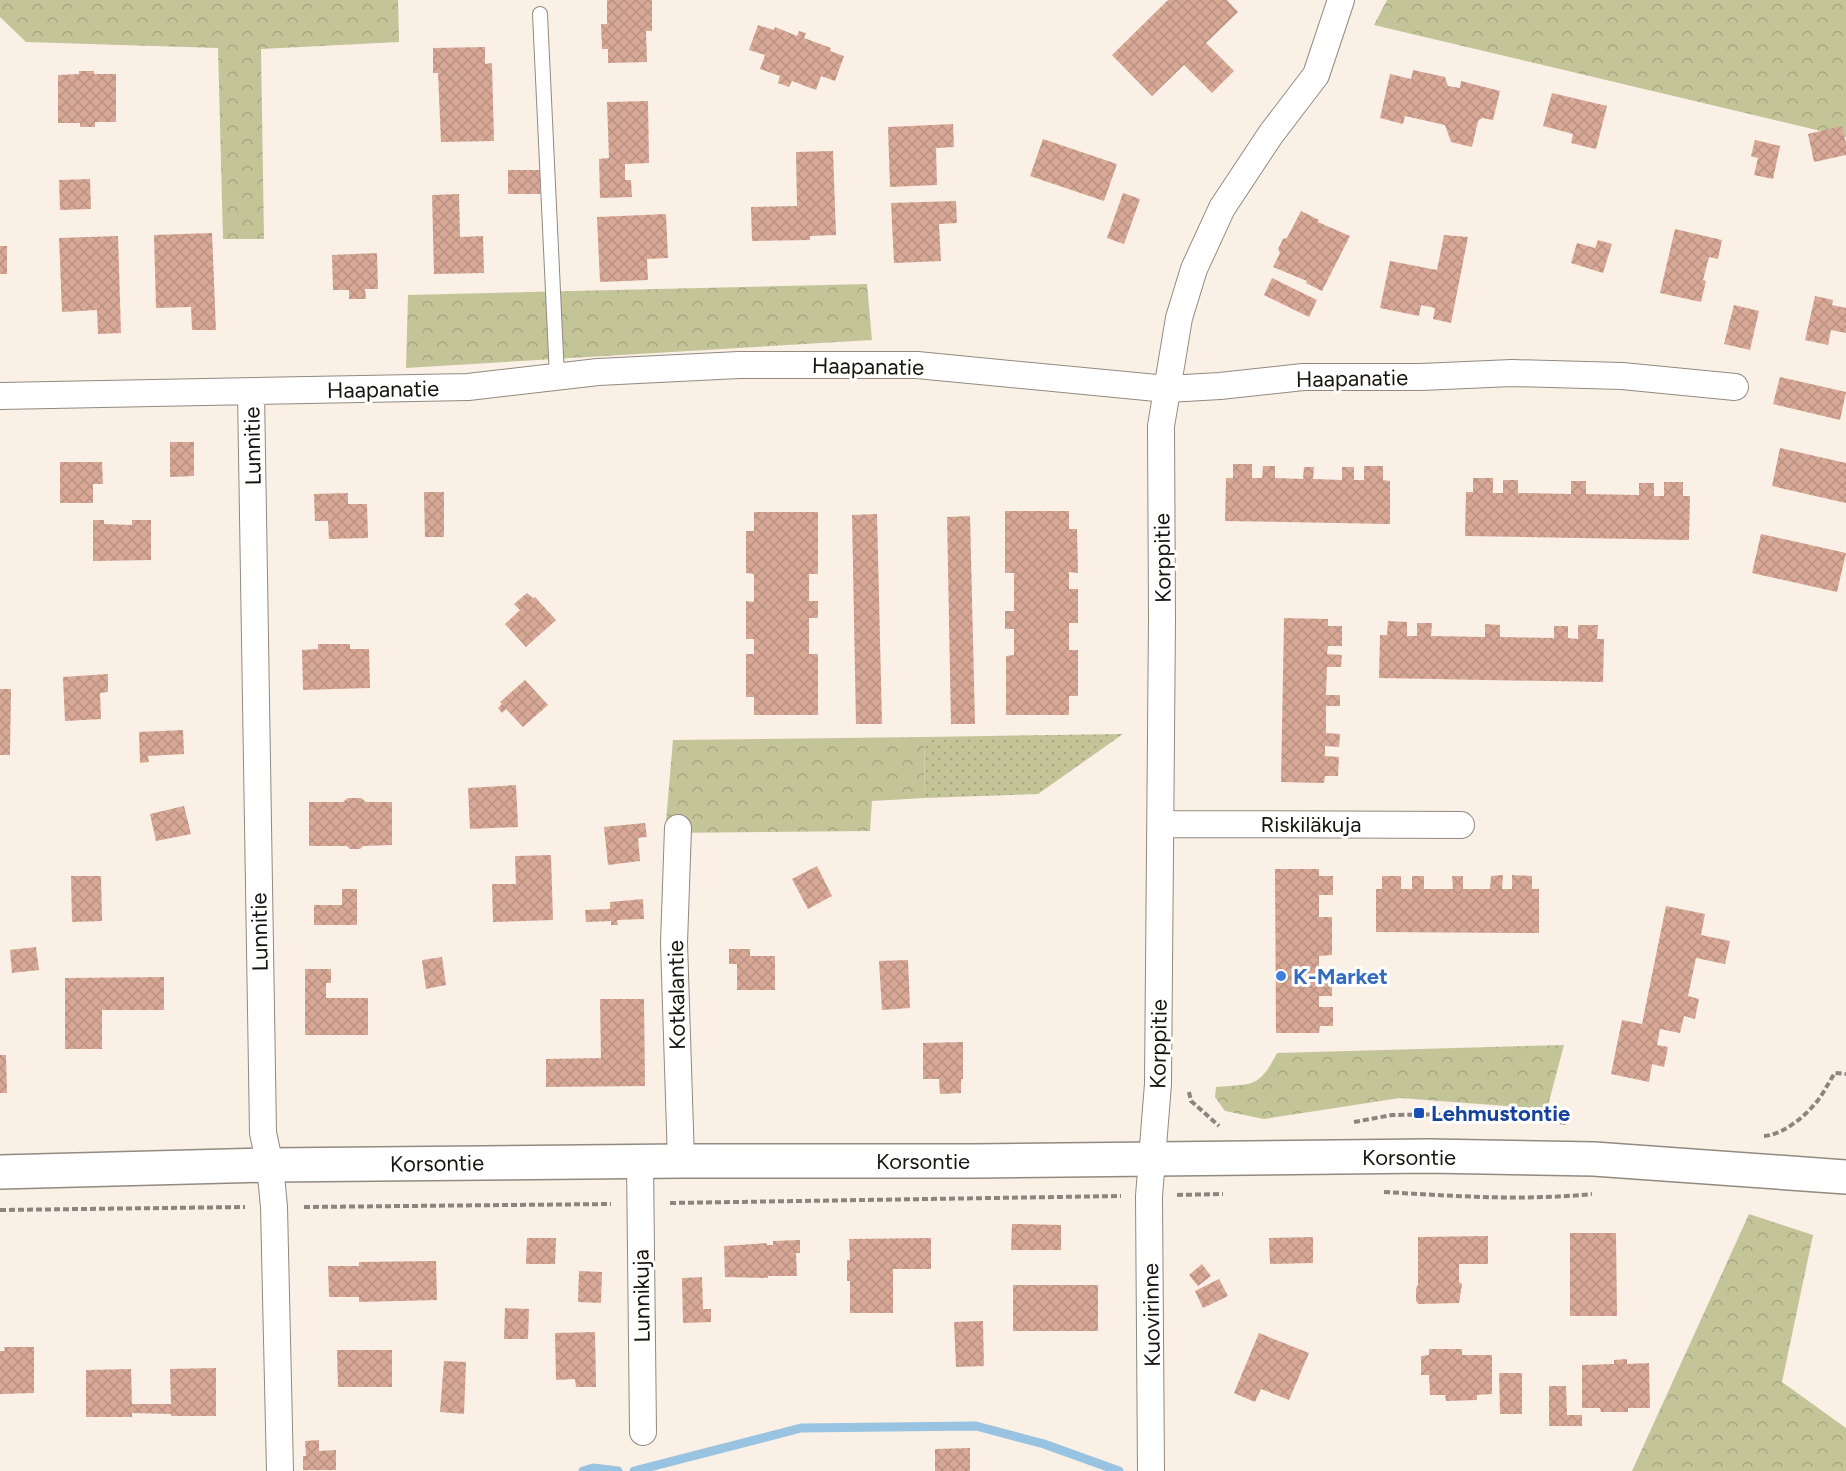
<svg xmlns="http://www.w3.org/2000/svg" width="1846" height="1471" font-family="Figtree,sans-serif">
<defs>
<pattern id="grass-dots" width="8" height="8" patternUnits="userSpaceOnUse" patternTransform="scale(1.5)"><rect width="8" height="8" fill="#c3c599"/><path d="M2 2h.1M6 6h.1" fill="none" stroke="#a7a883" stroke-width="1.8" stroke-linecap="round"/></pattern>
<pattern id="forest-crowns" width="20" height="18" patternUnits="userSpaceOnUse" patternTransform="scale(1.5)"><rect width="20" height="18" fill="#c3c599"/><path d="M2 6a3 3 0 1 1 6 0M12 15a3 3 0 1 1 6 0" fill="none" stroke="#a7a883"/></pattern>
<pattern id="building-cross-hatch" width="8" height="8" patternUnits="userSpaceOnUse" patternTransform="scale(1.5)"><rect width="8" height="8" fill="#d8a897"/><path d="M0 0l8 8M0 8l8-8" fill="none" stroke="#b99081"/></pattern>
</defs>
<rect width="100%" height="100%" fill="#faf0e5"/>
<path fill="url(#grass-dots)" d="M1123,734L1038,794L925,798L924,737Z"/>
<path fill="url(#forest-crowns)" d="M0,0H398L399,42L261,49L264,239H223L218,48L26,42L0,17Z
M1387,0H1846V137L1374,25Z
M867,284L872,340L406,368L408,295Z
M924,737L925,798L872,801L870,831L665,833L673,740Z
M1564,1045L1547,1109L1400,1098L1264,1119L1225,1111L1215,1097L1216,1087C1253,1084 1259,1088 1277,1053Z
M1749,1214L1813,1235L1782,1382L1846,1428V1471H1632Z"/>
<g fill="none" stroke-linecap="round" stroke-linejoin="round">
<path stroke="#99c4e1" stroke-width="9" d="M583,1471L593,1468L618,1471
M634,1471L801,1428L976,1426L1044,1444L1119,1471"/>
</g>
<path fill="url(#building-cross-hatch)" d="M607,0H652V31H646L647,62L608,63V49H602L601,24H607Z
M1168,0H1227L1238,12L1206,43L1234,71L1212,93L1184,65L1152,96L1112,55Z
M758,25L774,30L775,27L797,36L799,31L806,33L804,38L831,48L830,51L844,56L835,81L821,76L816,90L792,81L789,87L778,83L780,76L760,69L765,55L749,50Z
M485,47V64L492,63L494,141L441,142L438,73H433V48Z
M1413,70L1445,77L1448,86L1460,88L1461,81L1500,91L1493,120L1482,118L1478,121L1472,147L1451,142L1445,125L1405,116L1403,124L1380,118L1390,74L1411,79Z
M79,71H94V74H116V122H95V127H80V123H58V75L79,74Z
M1552,93L1607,106L1596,149L1571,143L1573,134L1543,126Z
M648,101L649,163L625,164V180H631L632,197L600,198L599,159L609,158L607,102Z
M953,124L954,147L936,148L937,185L890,187L888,127Z
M1842,126L1846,143V155L1814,162L1808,134Z
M1043,139L1117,164L1104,201L1030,176Z
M1755,140L1780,146L1773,179L1754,175L1758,158L1751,156Z
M833,151L836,235L810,236V240L752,241L751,207L797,206L796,152Z
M508,170H540V194H508Z
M90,179L91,209L60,210L59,180Z
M1123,193L1140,199L1124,244L1107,238Z
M459,194L460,237L483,236L484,273L434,274L432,195Z
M956,201L957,223L939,224L941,261L894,263L891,203Z
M1301,211L1319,220L1318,222L1350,236L1322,291L1306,283L1307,281L1273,267L1280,253L1278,249L1283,239L1287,238Z
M666,214L668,258L647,259L648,280L600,282L597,217Z
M1675,229L1722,240L1718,259L1709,257L1703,280L1706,281L1701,302L1660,293Z
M212,233L216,330H192L191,307L156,308L154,235Z
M1444,235L1468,237L1451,323L1433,319L1435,308L1421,305L1419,316L1380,308L1390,261L1437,270Z
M118,236L121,333L98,334L97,310L62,312L59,238Z
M1598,240L1612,244L1603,273L1571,263L1577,243L1595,248Z
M0,246H7V274H0Z
M377,253L378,289H365L366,299H349V290H333L332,255Z
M1272,278L1317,300L1309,317L1264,295Z
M1815,296L1833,300L1832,305L1846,308V333L1831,330L1828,345L1805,340Z
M1734,305L1759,311L1750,350L1724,344Z
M1780,377L1846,392L1840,420L1773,404Z
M170,442H194V476L170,477Z
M1780,448L1846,463V503L1772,486Z
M60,462H102L103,484H93V503H60Z
M1233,464H1252V478H1262L1263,466H1275V478L1303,479L1304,467H1314L1313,479L1342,480V467H1354V480H1364V466H1383V480L1390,481V524L1225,521L1226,478H1233Z
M1473,478H1493V493H1503V480H1518V493L1571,494V481H1586V494L1639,495V483H1654V496H1664V482H1683V496H1690L1689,540L1465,536L1466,492H1473Z
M424,492H444V537H425Z
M348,493V504H367L368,538L329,539L328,521H315L314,494Z
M1005,511H1069V529H1077L1078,573L1069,572V589H1078V623H1069V650H1078V696H1069V715H1006V656L1014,655V629H1005V611H1014V573H1005Z
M754,512H818V574H809V601H818V618H809V654H818V715H754V697H746V654H754V639H746V601L754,602V574L746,573V531H754Z
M877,514L882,724H856L852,515Z
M970,516L975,724H951L947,517Z
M93,520H104V524L132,525V520H151V560L93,561Z
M1761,534L1846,553L1837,592L1752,573Z
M527,593L533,598L535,597L556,620L526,647L505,624L520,610L514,604Z
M1284,618L1328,619V626H1342V646H1328L1327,654L1342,655L1341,667H1327L1326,695H1340V706H1326V733L1340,734L1339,747L1325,746V756L1339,757L1338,776H1325L1324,783L1281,782Z
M1388,621L1407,622V636H1417V623H1432L1431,636L1485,637V624L1500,625V637L1554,638V626H1568V638L1578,639V625H1598L1597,639H1604L1603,682L1379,678L1380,635H1387Z
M318,644H350V649H369L370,688L303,690L302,650L318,649Z
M108,674V692L100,693L101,719L65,721L63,677Z
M525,680L548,705L523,727L506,709L502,713L498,708L502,704L500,702Z
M0,689H11L10,755H0Z
M183,730L184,754L148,756L149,762L140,763L139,732Z
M516,785L518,827L470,829L468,788Z
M348,798H361L366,802H392V845L363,846L360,849H350L347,846H309V802H343Z
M184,806L191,834L156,841L150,814Z
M645,823L647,837L638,838L640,861L608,865L604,827Z
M551,855L553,920L493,922L492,884H516L515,856Z
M817,866L832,896L808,909L792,879Z
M1275,869H1319V876H1333V895H1319V917H1332V955L1319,956V983H1332V996H1319V1007H1333V1026H1320L1319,1033H1276Z
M1503,875L1502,889H1512V875L1532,876V889H1539V933L1376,932V889H1382V876H1401V889H1412V876H1424V889H1453L1452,876H1463V889H1490L1491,876Z
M71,876H101L102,921L72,922Z
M342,889H357V925H314V905H342Z
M643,899L644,919L617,920L618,925H611V921L586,922L585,910L610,909V902Z
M1666,906L1705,914L1701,935L1730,941L1725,964L1696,958L1688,996L1699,999L1695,1019L1684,1016L1680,1033L1660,1029L1657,1045L1668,1047L1664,1067L1652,1064L1649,1082L1611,1074L1622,1020L1642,1024Z
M36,947L39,970L12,973L10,950Z
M729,949H750V956H775V990H737V964H729Z
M442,957L446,985L426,989L422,960Z
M908,960L910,1008L882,1010L879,961Z
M305,969H331V983H326V998H368V1035H305Z
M164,977V1010H102V1049H65V978Z
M600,999H644L645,1086L546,1087V1059L601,1058Z
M963,1042V1079H961V1093L940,1094L939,1079H923V1043Z
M0,1055H6L7,1093H0Z
M1012,1224L1061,1225V1250H1011Z
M1570,1233H1616L1617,1316H1570Z
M1488,1236V1264H1459V1282L1462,1284L1459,1303L1418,1304L1416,1301V1288L1418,1285V1237Z
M1313,1237V1263L1270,1264L1269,1238Z
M527,1238H556L555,1264H526Z
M931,1238V1269H893V1313H850V1281H847V1260H850L849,1239Z
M800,1240V1253H796L797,1276H768V1278L725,1277L724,1246L767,1243V1245H773V1241Z
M436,1261L437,1300L359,1302V1297H329L328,1266H359V1262Z
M1202,1264L1211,1276L1198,1286L1189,1275Z
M579,1271L602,1272L601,1303L578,1302Z
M702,1277L703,1309H711V1322L683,1323L682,1278Z
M1219,1279L1228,1296L1203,1308L1195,1291Z
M1013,1285H1098V1331H1013Z
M505,1308L529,1309L528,1339H504Z
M983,1321L984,1366L956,1367L954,1322Z
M595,1332L596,1387H576L575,1379L556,1380L555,1333Z
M1259,1333L1309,1353L1289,1400L1261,1389L1255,1402L1234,1393Z
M4,1347H34V1393L0,1394V1351H5Z
M1429,1349H1462V1355H1492V1394L1477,1395V1400L1446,1401L1445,1395H1430L1429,1375H1421V1356L1429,1355Z
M337,1350H392V1387H338Z
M1627,1359V1364L1649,1363L1650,1408H1628V1412H1601L1600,1408H1582V1365L1614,1364V1360Z
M444,1361L466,1362L464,1414L440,1412Z
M216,1368V1416H171V1414L132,1413V1417H86V1370L131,1369L132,1404H171L170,1369Z
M1499,1373H1522V1414H1500Z
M1549,1386H1566L1567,1415H1582V1426H1549Z
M319,1440V1451L336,1450V1470H303V1456H306L305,1441Z
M970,1448V1471H935V1449Z"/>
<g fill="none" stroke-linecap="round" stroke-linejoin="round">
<g stroke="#928980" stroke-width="16">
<path id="service" d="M540,14L557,377"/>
</g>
<g stroke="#928980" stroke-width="28">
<path id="minor" d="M251,392L263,1133L270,1165L274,1207L280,1471
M0,396L468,387L598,372L739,365H917L1167,389L1220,386L1303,377H1421L1512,373L1622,376L1735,387
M1161,824L1461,825
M678,828L674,943L681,1161
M640,1161L643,1432
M1151,1471L1149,1196L1158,1084L1162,618L1161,426L1179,318L1194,269L1222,208L1271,134L1316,75L1341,0"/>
</g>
<g stroke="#928980" stroke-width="36">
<path id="secondary" d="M0,1172L270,1165L681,1161H975L1428,1156L1594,1159L1846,1177"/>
</g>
<path stroke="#8c857e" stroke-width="4" stroke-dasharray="6 3" stroke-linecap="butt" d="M1189,1092L1191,1101L1219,1126
M1354,1122L1392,1115L1470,1114L1568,1123
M1764,1136C1781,1135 1802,1119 1813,1106C1822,1097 1828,1083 1835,1073L1846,1074
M1384,1192C1454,1196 1522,1201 1592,1194
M1177,1195L1223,1194
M670,1203L1121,1196
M304,1207L611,1204
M0,1210L245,1207"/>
<use href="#service" stroke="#fff" stroke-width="14"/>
<use href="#minor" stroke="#fff" stroke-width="26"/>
<use href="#secondary" stroke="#fff" stroke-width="33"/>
</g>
<circle fill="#3f7fe0" stroke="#fff" stroke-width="2" cx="1281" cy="976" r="6"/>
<rect fill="#1a4fb4" stroke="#fff" stroke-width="2" x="1413" y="1107" width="12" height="12" rx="3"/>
<g text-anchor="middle" stroke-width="6" stroke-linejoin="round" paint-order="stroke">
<g font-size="22" fill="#181411" stroke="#fff">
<text transform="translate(868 366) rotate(1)" y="8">Haapanatie</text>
<text transform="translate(1352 378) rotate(-1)" y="8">Haapanatie</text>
<text transform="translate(383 389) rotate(-1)" y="8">Haapanatie</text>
<text transform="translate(252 446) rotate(-91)" y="8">Lunnitie</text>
<text transform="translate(1162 558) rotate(-91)" y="8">Korppitie</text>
<text x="1311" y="832">Riskiläkuja</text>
<text transform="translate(259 932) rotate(-91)" y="8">Lunnitie</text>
<text transform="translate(676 995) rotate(-91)" y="8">Kotkalantie</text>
<text transform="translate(1158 1044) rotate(-89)" y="8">Korppitie</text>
<text x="1409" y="1165">Korsontie</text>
<text x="923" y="1169">Korsontie</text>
<text transform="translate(437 1163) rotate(-1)" y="8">Korsontie</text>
<text transform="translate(641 1296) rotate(-91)" y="8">Lunnikuja</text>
<text transform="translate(1151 1315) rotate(-91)" y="8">Kuovirinne</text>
</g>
<g font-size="22" font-weight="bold" fill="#366cbe" stroke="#fff" text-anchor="start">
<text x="1293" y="984">K-Market</text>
</g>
<g font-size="22" font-weight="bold" fill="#164399" stroke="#fff" text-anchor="start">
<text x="1431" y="1121">Lehmustontie</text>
</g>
</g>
</svg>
